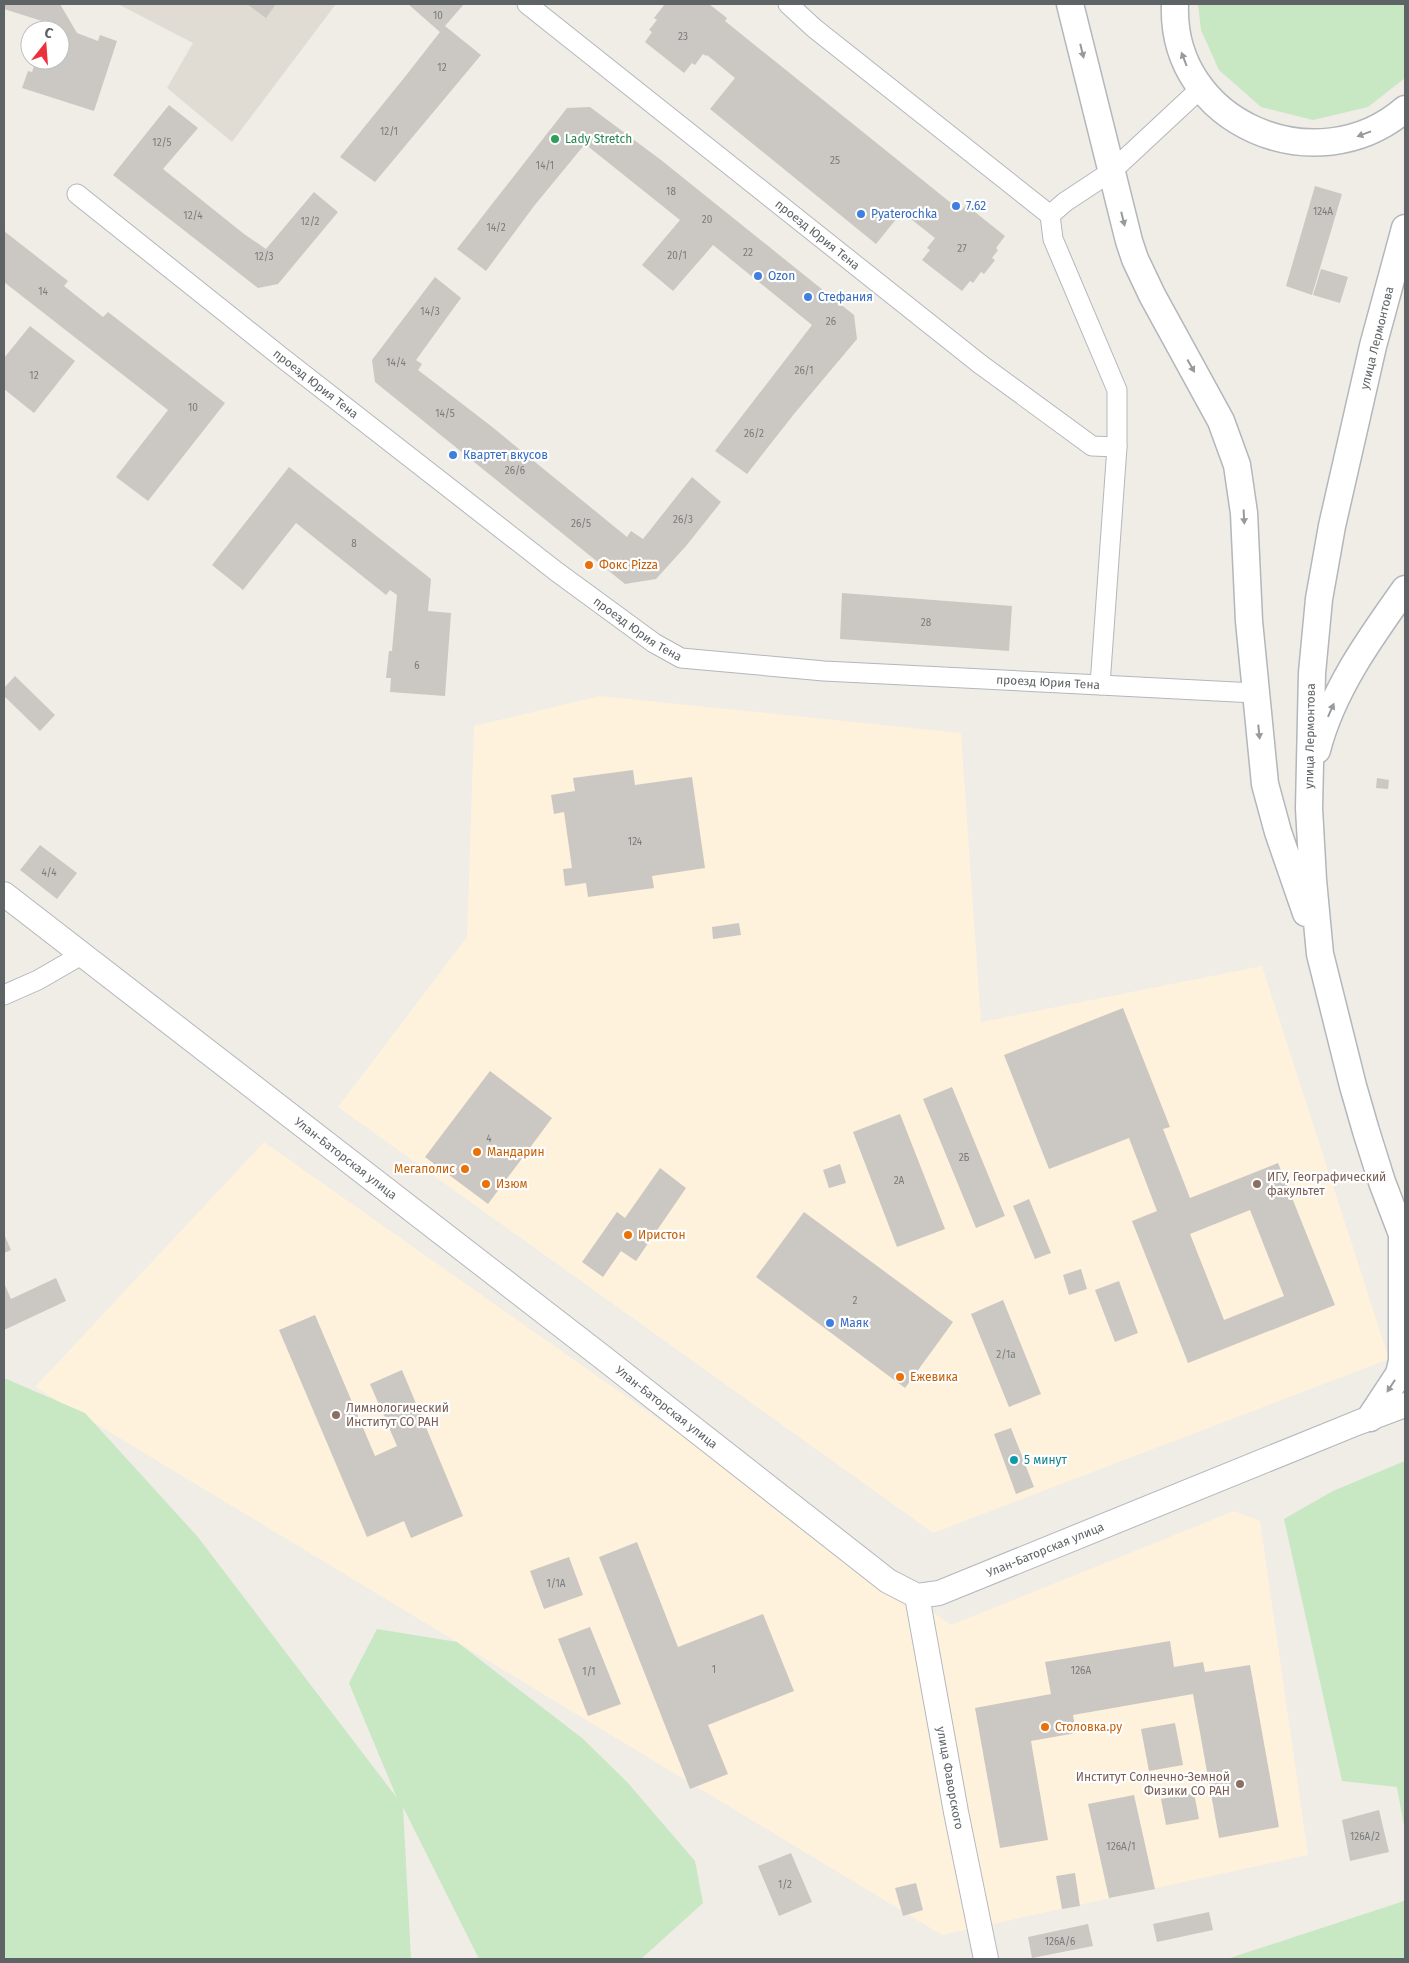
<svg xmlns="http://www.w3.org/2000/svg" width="1409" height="1963" font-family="'Fira Sans',sans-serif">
<rect width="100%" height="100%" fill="#f0ece6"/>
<path fill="#fef2dd" d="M600,696L961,733L981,1022L1262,966L1389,1359L933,1533L338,1107L467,937L474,726Z
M264,1142L951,1625L1234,1511L1260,1521L1308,1855L942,1935L35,1387Z"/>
<path fill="#e0dcd4" d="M118,4H336L232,142L167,88L193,43Z"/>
<path fill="#c8e7c3" d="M1198,4H1405V78L1368,107L1313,120L1261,107L1219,70L1201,30Z
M4,1378L85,1413L197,1536L397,1798L349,1683L377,1629L457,1642L582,1738L627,1782L695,1861L703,1903L641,1959H479L403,1807L411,1959H4Z
M1405,1461V1831L1397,1787L1342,1781L1284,1519L1333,1491Z
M1405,1900V1959H1227L1401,1902Z"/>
<path fill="#cbc7c2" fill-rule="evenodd" d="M4,4H60L77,33L98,41L100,35L117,41L94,111L22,88L28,71L32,72L36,60H60V30H46L47,26L45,22L4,9Z
M247,4H276L266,18Z
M408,4H464L445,26L481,55L375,182L340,157L404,78L440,32Z
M665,4L669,5L670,4H709L727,18L725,21L961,211L966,205L1005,236L996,248L998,250L992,258L995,260L984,274L981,272L973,283L970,281L962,291L922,260L930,250L927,248L935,238L902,212L876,244L710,109L735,78L707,55L706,56L703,54L695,65L692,63L684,73L645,42L652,32L649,30L657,20L654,18Z
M169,105L198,128L163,169L244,234L266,249L314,192L338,212L278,284L258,288L113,175Z
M590,107L661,160L854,315L857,339L794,414L747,474L715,451L812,325L713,245L673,291L642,265L680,220L585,144L534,206L486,271L457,249L567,108Z
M1315,186L1342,194L1312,295L1286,286Z
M4,231L68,281L64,286L103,317L108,312L225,403L148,501L116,477L168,410L4,282Z
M1321,269L1348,277L1340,303L1313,295Z
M435,277L461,298L416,360L422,364L418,370L491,426L627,537L631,531L643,539L692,477L721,502L686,546L656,579L625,584L375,382L372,360Z
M30,326L75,361L34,413L4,389V358Z
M289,467L431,579L428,611L451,613L445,696L390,692L391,678H386L389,651H392L397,595L390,590L386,595L296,523L243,590L212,565Z
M842,593L1012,606L1009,651L840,639Z
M15,676L55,715L40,731L4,696V688Z
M633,770L635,785L692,777L705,868L652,876L654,888L588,897L586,883L565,886L563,869L572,868L564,812L554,814L551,795L575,791L573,778Z
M1377,778L1389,780L1388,789L1376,788Z
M40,845L77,873L57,899L20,870Z
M739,923L741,935L713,939L712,927Z
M1123,1008L1170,1127L1163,1129L1190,1198L1278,1163L1335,1305L1188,1363L1132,1221L1157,1211L1129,1138L1049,1169L1004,1055ZM1250,1210L1284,1296L1224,1320L1190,1234Z
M490,1071L552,1118L488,1204L425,1157Z
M952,1087L1005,1216L976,1228L923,1099Z
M900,1114L945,1229L897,1247L853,1132Z
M840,1164L846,1183L829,1188L823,1170Z
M660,1168L686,1188L636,1261L621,1251L603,1277L582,1262L617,1212L625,1218Z
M1029,1199L1051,1253L1035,1259L1013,1206Z
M804,1212L953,1322L905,1388L756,1277Z
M4,1234L11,1250L4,1253Z
M1081,1269L1087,1289L1069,1295L1063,1275Z
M56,1278L66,1301L4,1330V1283L11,1299Z
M1119,1281L1138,1333L1115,1342L1095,1290Z
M1003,1300L1041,1394L1009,1407L971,1314Z
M315,1315L375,1456L397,1446L370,1384L402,1370L463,1516L411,1538L404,1521L367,1537L279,1330Z
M1011,1428L1034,1487L1016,1494L994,1434Z
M637,1542L678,1647L763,1614L794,1691L708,1725L728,1774L690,1789L599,1557Z
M569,1557L583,1595L544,1609L530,1571Z
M590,1627L621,1704L588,1716L558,1639Z
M1170,1641L1174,1667L1203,1662L1205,1672L1250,1665L1279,1827L1219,1838L1193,1694L1073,1715L1076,1733L1031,1741L1048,1840L1000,1848L975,1708L1051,1694L1045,1662Z
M1175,1723L1183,1765L1149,1771L1141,1729Z
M1194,1793L1199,1819L1166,1825L1161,1799Z
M1134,1795L1155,1889L1109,1898L1088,1804Z
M1379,1810L1389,1852L1350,1861L1342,1820Z
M791,1853L812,1902L779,1916L758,1866Z
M1075,1873L1080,1906L1062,1909L1056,1876Z
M916,1883L923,1910L903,1916L895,1888Z
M1209,1912L1213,1930L1157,1942L1153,1924Z
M1088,1924L1093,1946L1032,1958L1028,1937Z"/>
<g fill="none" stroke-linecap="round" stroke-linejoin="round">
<g stroke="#b3b7bb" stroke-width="21">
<g id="minor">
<path id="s1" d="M527,4L980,364L1092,446L1117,447V390L1053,239L1050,215L1065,202L1112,171L1200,89"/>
<path d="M788,4L814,28L1050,215"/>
<path id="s2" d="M77,194L280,356L557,572L654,643L681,658L824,671L1100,685L1117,447"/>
<path d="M1100,685L1255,693"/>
<path d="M4,995L38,980L83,954"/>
</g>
</g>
<g stroke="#b3b7bb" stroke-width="26">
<g id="tertiary">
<path id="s3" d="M4,894L601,1356L888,1581L917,1596L939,1593L1357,1423L1405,1405"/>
<path id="s4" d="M917,1596L956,1812L986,1959"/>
</g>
</g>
<g stroke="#b2b7bb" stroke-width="29">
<path id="secondary" d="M1070,4L1129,241L1135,259L1152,295L1221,421L1237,465L1244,513L1249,621L1265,784L1278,832L1306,913
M1175,4C1170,124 1317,185 1405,109
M1405,228L1373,346L1332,526L1319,599L1312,673L1309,808L1313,880L1320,954L1353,1086L1366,1131L1382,1182L1405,1242
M1317,750C1332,691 1370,638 1405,589
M1370,1418L1399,1374L1402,1361V1235"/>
</g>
<use href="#minor" stroke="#fff" stroke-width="19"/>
<use href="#tertiary" stroke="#fff" stroke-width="24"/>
<use href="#secondary" stroke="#fff" stroke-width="26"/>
</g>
<defs><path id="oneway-solid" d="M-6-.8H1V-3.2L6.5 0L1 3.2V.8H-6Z" transform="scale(1.25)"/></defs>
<g fill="#969a9c">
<use href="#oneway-solid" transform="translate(1082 51) rotate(76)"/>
<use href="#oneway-solid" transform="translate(1184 59) rotate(-111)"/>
<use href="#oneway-solid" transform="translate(1364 134) rotate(160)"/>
<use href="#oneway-solid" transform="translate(1123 219) rotate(76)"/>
<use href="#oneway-solid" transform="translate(1191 366) rotate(61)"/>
<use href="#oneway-solid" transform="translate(1244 517) rotate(87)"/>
<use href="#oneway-solid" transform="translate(1331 710) rotate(-66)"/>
<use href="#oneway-solid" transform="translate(1259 732) rotate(84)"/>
<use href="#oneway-solid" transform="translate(1391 1386) rotate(123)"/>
</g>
<circle fill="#2e9e5b" stroke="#fff" stroke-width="2" cx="555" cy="139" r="5"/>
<g fill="#3f7fe0" stroke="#fff" stroke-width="2">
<circle cx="956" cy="206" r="5"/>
<circle cx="861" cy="214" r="5"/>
<circle cx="758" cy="276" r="5"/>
<circle cx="808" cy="297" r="5"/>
<circle cx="453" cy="455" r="5"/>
<circle cx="830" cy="1323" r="5"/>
</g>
<g fill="#e8710a" stroke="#fff" stroke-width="2">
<circle cx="589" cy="565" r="5"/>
<circle cx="477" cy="1152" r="5"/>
<circle cx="465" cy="1169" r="5"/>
<circle cx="486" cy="1184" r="5"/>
<circle cx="628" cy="1235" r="5"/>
<circle cx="900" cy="1377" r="5"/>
<circle cx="1045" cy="1727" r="5"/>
</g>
<g fill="#8d6e63" stroke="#fff" stroke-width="2">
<circle cx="1257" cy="1184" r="5"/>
<circle cx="336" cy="1415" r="5"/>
<circle cx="1240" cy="1784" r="5"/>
</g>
<circle fill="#0f9aa8" stroke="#fff" stroke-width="2" cx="1014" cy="1460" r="5"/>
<g text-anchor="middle" stroke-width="4.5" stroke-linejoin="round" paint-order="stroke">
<g font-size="10" fill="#797c7d">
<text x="438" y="19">10</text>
<text x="683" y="40">23</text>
<text x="442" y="71">12</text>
<text x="389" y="135">12/1</text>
<text x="162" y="146">12/5</text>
<text x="835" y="164">25</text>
<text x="545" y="169">14/1</text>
<text x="671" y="195">18</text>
<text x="1323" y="215">124А</text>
<text x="193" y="219">12/4</text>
<text x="707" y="223">20</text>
<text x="310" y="225">12/2</text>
<text x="496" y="231">14/2</text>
<text x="962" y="252">27</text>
<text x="748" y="256">22</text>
<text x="677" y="259">20/1</text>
<text x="264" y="260">12/3</text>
<text x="43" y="295">14</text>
<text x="430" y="315">14/3</text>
<text x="831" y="325">26</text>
<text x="396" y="366">14/4</text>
<text x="804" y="374">26/1</text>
<text x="34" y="379">12</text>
<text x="193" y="411">10</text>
<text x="445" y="417">14/5</text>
<text x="754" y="437">26/2</text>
<text x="515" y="474">26/6</text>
<text x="683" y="523">26/3</text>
<text x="581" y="527">26/5</text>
<text x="354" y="547">8</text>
<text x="926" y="626">28</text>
<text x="417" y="669">6</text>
<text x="635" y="845">124</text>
<text x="49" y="876">4/4</text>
<text x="489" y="1142">4</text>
<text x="964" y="1161">2Б</text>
<text x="899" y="1184">2А</text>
<text x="855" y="1304">2</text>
<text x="1006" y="1358">2/1а</text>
<text x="556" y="1587">1/1А</text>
<text x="714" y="1673">1</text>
<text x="1081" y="1674">126А</text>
<text x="589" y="1675">1/1</text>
<text x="1365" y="1840">126А/2</text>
<text x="1121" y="1850">126А/1</text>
<text x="785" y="1888">1/2</text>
<text x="1060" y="1945">126А/6</text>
</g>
<g font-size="12" fill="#27864d" stroke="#fff" text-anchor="start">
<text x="565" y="143">Lady Stretch</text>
</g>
<g font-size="12" fill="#366cbe" stroke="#fff" text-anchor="start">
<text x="966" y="210">7.62</text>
<text x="871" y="218">Pyaterochka</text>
<text x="768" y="280">Ozon</text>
<text x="818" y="301">Стефания</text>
<text x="463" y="459">Квартет вкусов</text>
<text x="840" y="1327">Маяк</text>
</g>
<g font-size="12" fill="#5e6366" stroke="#fff">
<text dy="4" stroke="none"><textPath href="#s1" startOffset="371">проезд Юрия Тена</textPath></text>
<text transform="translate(1377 338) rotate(-76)" y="4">улица Лермонтова</text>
<text dy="4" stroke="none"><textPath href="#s2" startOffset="305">проезд Юрия Тена</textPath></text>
<text dy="4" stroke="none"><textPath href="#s2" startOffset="710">проезд Юрия Тена</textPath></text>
<text dy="4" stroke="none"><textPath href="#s2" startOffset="1130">проезд Юрия Тена</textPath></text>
<text transform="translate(1310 736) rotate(-89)" y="4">улица Лермонтова</text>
<text dy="4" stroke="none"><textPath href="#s3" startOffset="432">Улан-Баторская улица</textPath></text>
<text dy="4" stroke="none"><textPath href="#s3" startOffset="838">Улан-Баторская улица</textPath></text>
<text dy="4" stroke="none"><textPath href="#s3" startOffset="1289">Улан-Баторская улица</textPath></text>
<text dy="4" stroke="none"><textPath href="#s4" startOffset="185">улица Фаворского</textPath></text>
</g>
<g font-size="12" fill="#c56008" stroke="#fff" text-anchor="start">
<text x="599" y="569">Фокс Pizza</text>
<text x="487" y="1156">Мандарин</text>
<text x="455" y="1173" text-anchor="end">Мегаполис</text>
<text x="496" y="1188">Изюм</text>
<text x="638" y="1239">Иристон</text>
<text x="910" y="1381">Ежевика</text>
<text x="1055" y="1731">Столовка.ру</text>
</g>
<g font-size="12" fill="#785e54" stroke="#fff" text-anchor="start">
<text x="1267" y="1181">ИГУ, Географический<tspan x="1267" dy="14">факультет</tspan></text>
<text x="346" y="1412">Лимнологический<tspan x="346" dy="14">Институт СО РАН</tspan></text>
<text x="1230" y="1781" text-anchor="end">Институт Солнечно-Земной<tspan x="1230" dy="14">Физики СО РАН</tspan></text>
</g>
<g font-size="12" fill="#0d838f" stroke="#fff" text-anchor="start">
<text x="1024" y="1464">5 минут</text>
</g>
</g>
<rect width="1409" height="1963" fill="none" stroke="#5e6366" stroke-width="10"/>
<g transform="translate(45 45) rotate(17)"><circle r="24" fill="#ffffff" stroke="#bfc1c2"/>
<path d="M0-4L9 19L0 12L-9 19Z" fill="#ea313c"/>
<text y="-8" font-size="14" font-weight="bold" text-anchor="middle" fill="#5e6366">С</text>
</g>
</svg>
